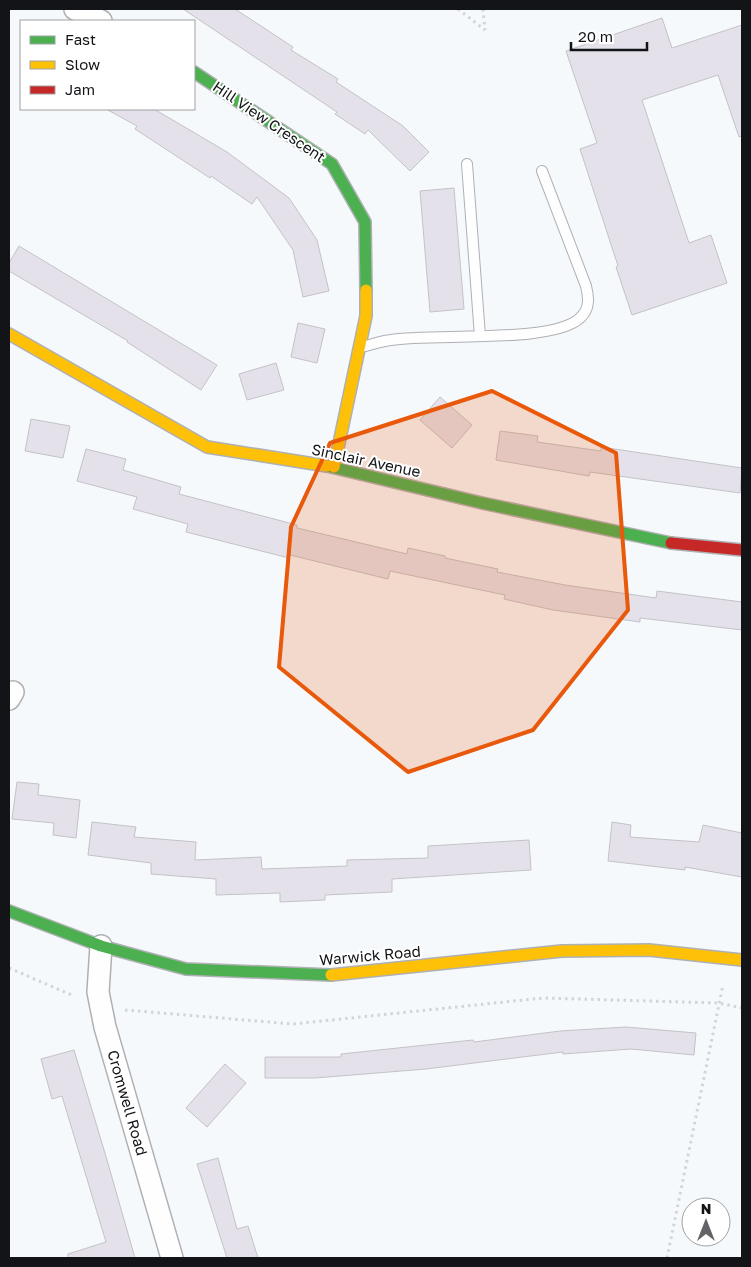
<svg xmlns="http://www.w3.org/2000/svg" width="751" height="1267" font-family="'Golos Text',sans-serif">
<rect width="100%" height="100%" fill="#f6f9fc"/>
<path fill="#e5e1eb" stroke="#c2c3c6" d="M183,9H235L293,47L291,50L338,79L336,82L403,126L429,152L410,171L368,130L365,134L335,114L337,112Z
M662,18L672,48L742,25V136L739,137L718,75L642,100L689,243L711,235L727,283L632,315L616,267L618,266L580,149L597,143L566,51Z
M106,109H154L227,152L289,198L317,240L329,291L303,297L293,250L257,197L252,204L211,176L210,178L135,129L137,126Z
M454,188L464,309L430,312L420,191Z
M19,246L217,365L201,390L127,342L128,341L9,271V263Z
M298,323L325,329L317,363L291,357Z
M276,363L284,390L247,400L239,374Z
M440,397L472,425L452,448L420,420Z
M31,419L70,426L63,458L25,451Z
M500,431L538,436L537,442L601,451V447L742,468L740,493L590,472L589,476L496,460Z
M86,449L126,459L123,470L181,487L179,494L297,525V528L356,542L407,554L408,548L445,556V558L498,569L497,572L565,585L656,598L657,591L742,602V630L640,618V622L553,610L504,599L505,595L390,571L388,579L290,555L289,558L186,532L188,524L133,509L137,497L77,481Z
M17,782L39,784L38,795L80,800L76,838L53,835L54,823L12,819Z
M92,822L136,827L134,837L196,842L195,860L261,857L262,869L347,866V860L428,858V846L529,840L531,870L392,879V892L325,895V900L280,902V893L216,895V879L151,874V863L88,855Z
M612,822L631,825L630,837L699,842L703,825L742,833V877L685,867V870L608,861Z
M626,1027L696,1033L694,1055L631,1049L563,1054V1052L426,1069L315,1078H265V1057H341V1054L473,1040L474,1042L560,1031Z
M74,1050L107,1160L135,1258H68V1254L106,1242L62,1096L52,1099L41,1059Z
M225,1064L246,1083L207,1127L186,1108Z
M218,1158L237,1229L248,1226L258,1258H227L197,1164Z"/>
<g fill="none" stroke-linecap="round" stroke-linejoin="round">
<g stroke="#aeb0b3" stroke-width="12">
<path id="lane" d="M467,164L480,336
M361,347C371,345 381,341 391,340C431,333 553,344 580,318C590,309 589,298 586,286L542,171"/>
</g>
<g stroke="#aeb0b3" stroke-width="24">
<path id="street" d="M75,9L101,21
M9,699L13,692
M101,946L98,992L105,1027L172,1258"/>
</g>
<g stroke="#aeb0b3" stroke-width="14">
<path id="fast" d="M194,72L332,164L365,222L366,290
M327,466L482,503L671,543
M9,911L101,946L186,969L331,975"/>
</g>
<g stroke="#aeb0b3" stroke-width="14">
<path id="slow" d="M9,334L207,447L327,466
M334,467L366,316V290
M331,975L562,951L649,950L742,960"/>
</g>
<g stroke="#aeb0b3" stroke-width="14">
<path id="jam" d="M671,543L742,550"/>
</g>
<path stroke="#d3d4d5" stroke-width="3" stroke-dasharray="2.5 4" stroke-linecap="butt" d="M458,9L485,30
M483,9L485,30
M9,968L74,996
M125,1010L293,1024L543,998L719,1003L742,1008
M667,1258L723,985"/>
<use href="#lane" stroke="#fefeff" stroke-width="10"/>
<use href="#street" stroke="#fefeff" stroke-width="21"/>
<use href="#fast" stroke="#4caf50" stroke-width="11"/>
<use href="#slow" stroke="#ffc107" stroke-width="11"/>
<use href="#jam" stroke="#c62828" stroke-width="11"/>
</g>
<path fill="#e8590c" fill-opacity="0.2" stroke="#e8590c" stroke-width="4" stroke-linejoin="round" d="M492,391L616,453L628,610L533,730L408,772L279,667L291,527L330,443Z"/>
<g text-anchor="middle" stroke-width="4" stroke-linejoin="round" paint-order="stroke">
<g font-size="15" fill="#121417" stroke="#fff">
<text transform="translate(269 122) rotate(34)" y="5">Hill View Crescent</text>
<text transform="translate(366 461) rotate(12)" y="5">Sinclair Avenue</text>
<text transform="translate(370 956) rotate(-5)" y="5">Warwick Road</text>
<text transform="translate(127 1103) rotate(74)" y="5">Cromwell Road</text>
</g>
</g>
<rect width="751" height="1267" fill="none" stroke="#121417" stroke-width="20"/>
<rect x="20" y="20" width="175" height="90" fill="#ffffff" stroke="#a0a1a2"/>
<rect x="30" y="36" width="25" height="8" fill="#4caf50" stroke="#a0a1a2"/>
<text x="65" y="45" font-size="15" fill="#121417">Fast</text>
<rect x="30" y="61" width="25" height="8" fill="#ffc107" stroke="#a0a1a2"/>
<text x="65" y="70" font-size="15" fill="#121417">Slow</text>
<rect x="30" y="86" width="25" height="8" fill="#c62828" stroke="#a0a1a2"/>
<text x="65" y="95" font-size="15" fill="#121417">Jam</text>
<g transform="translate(706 1222)"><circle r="24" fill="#ffffff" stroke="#a0a1a2"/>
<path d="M0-4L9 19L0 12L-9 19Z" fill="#626467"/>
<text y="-8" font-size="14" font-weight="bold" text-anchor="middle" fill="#121417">N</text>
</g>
<path d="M571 42v8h76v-8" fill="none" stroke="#121417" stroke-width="2.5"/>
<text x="578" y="42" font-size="15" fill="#121417" stroke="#ffffff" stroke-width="4" paint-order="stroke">20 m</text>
</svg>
